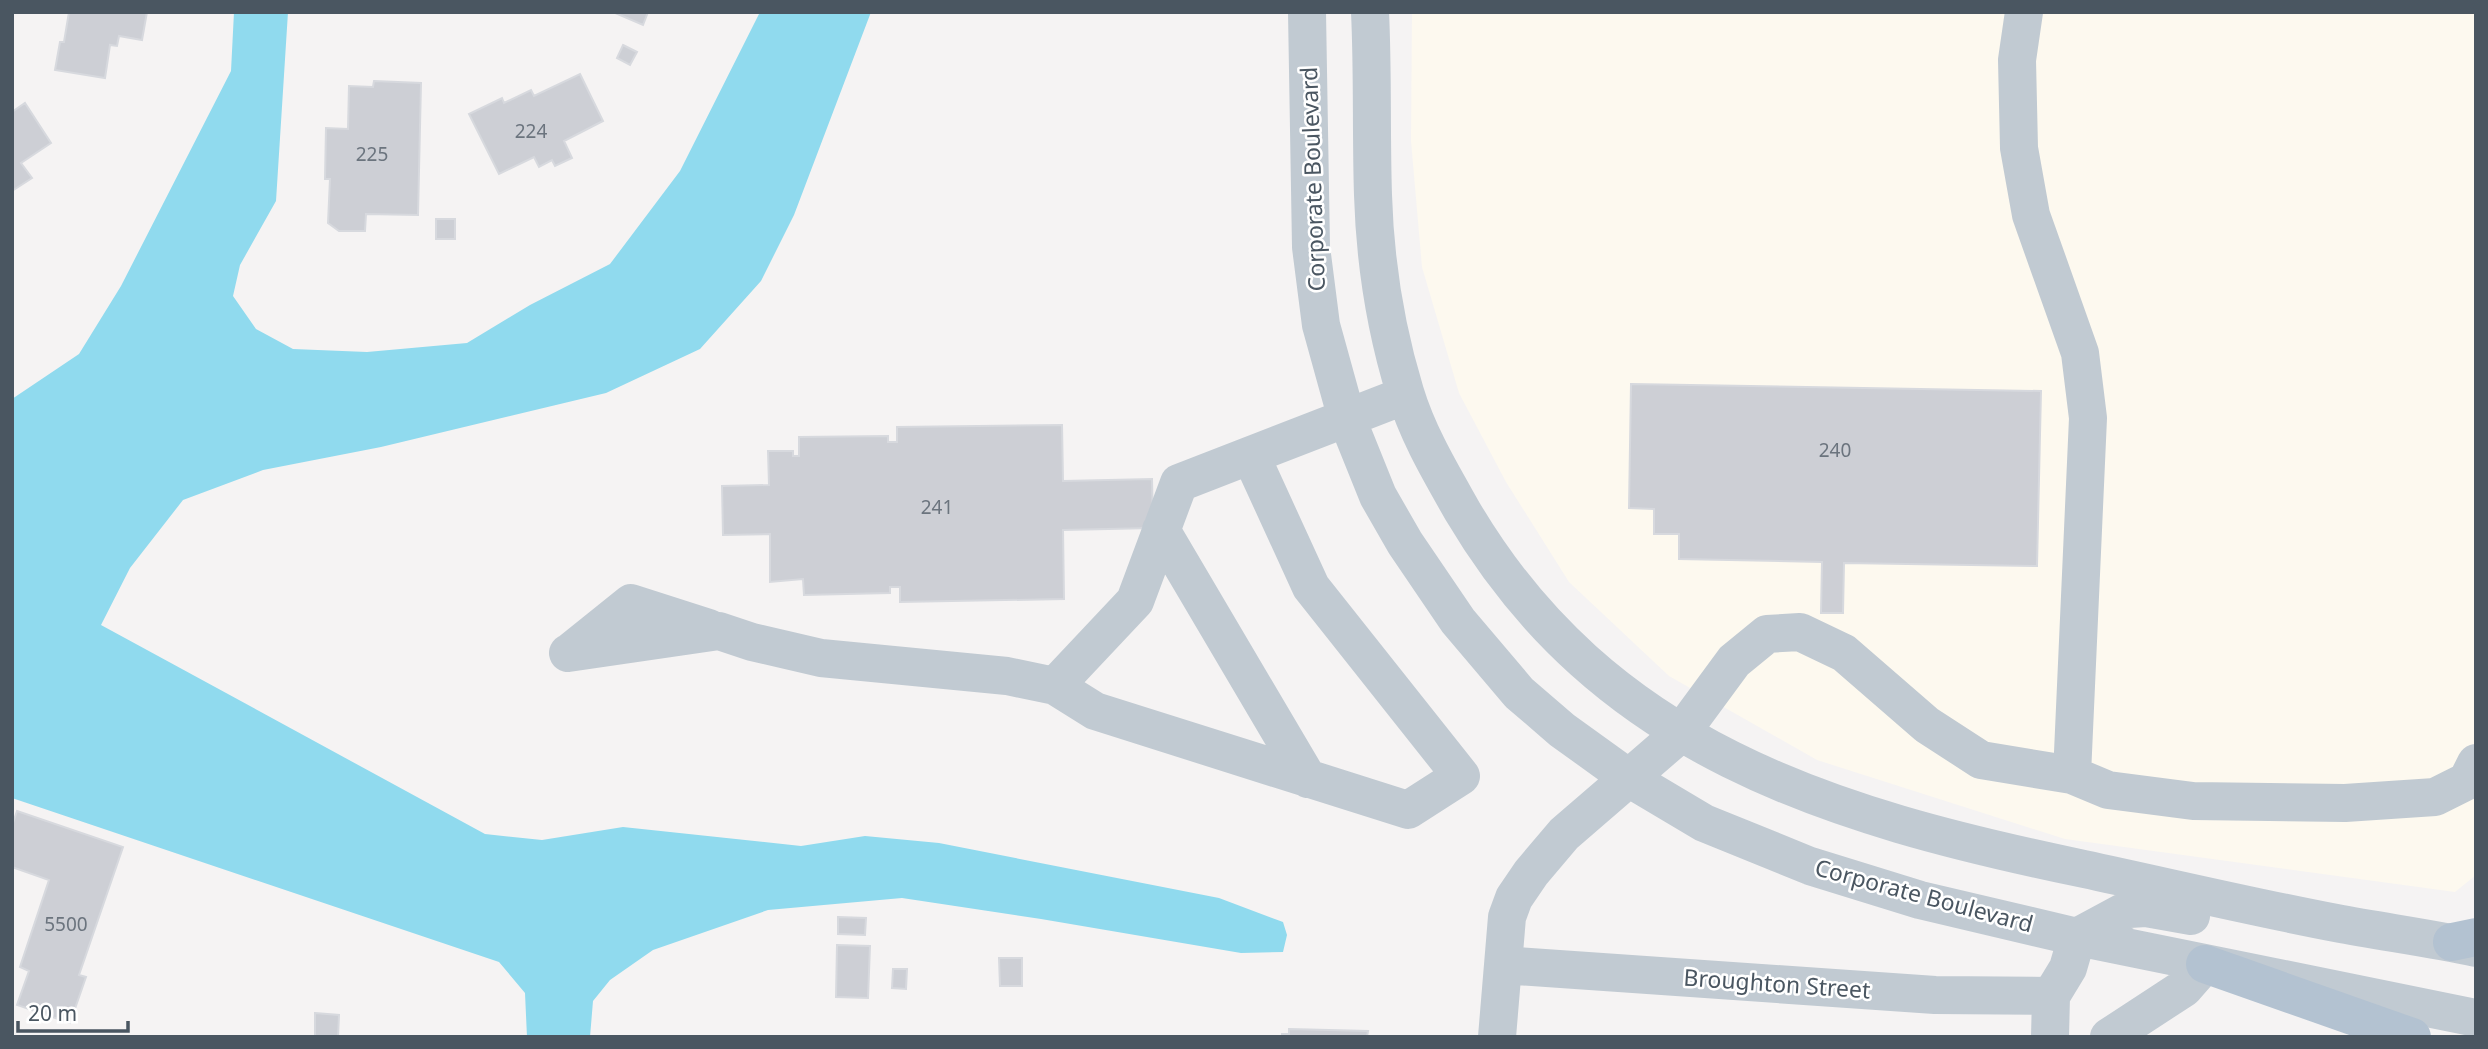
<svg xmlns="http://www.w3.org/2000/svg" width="2488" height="1049" font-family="'Noto Sans',sans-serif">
<rect width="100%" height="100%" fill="#f5f3f3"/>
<path fill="#fdf9ef" d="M1412,12H2476V875L2455,892L2065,839L1817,760L1669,676L1569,582L1506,482L1459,393L1422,267L1411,141Z"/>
<path fill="#90daee" d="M234,12H288L276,201L240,265L233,296L256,329L293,349L367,352L467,343L530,305L610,264L680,171L760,12H871L794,215L761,281L700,349L606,393L381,447L263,470L183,500L130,568L101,625L485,834L542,840L623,827L801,846L865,836L939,843L1219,898L1283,922L1287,935L1283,952L1241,953L1041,919L902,898L768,910L653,950L610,980L593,1001L590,1037H527L525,993L499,962L12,798V399L79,354L121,286L231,71Z"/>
<path fill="#cdcfd5" stroke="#d7d9de" stroke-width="2" d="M69,12H147L142,40L119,36L117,46L110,45L105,78L55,70L60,42H64Z
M613,12H648L643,25Z
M623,45L637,52L630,65L617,58Z
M580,74L603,121L564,141L572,158L555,166L552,160L539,167L534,157L499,174L469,114L502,98L504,103L531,90L534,96Z
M374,81L421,83L418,215L366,214L365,231H339L328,223L330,179H325L326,128L348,129L349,86L373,87Z
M25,103L51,143L21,163L32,178L12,191V112Z
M436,219H455V239H436Z
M1631,384L2041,391L2037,566L1844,563L1843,613H1821L1822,562L1679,559V534H1654V509L1629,508Z
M1062,425L1063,481L1152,479L1153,528L1063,530L1064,599L900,602V587H890V593L804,595L803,579L770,582V534L723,535L722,486L769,485L768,451H793V456H799V437L888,436V442H897V427Z
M17,811L123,847L79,975L86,977L70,1023L17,1005L29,971L20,967L49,880L12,867V826Z
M838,917L866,918L865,935L838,934Z
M837,945L870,946L868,998L836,997Z
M999,958H1022V986H1000Z
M893,969H907L906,989L892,988Z
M315,1013L339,1015L338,1037H315Z
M1289,1029L1368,1031L1367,1037H1282V1034H1289Z"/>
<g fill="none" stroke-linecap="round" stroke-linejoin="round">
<path stroke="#c1cad2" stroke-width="38" d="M1307,12L1311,247L1321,325L1347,419L1378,496L1405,543L1458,621L1519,693L1562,730L1630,779L1704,823L1810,866L1920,900L2077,937L2476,1018
M1370,12C1373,73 1371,134 1373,195C1375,261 1386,330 1405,392C1418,435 1441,473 1463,512C1603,749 1830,816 2084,869C2168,887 2252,907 2336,923C2383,932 2430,938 2476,948
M2024,12L2017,60L2019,148L2031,215L2080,353L2088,418L2072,775L2108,790L2193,801L2345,803L2435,797L2467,781L2476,763
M1161,530L1308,779
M570,652L631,603L709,628
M568,653L719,631L752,642L821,658L1007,676L1055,686L1135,601L1179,483L1406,395
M1055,686L1095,711L1408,810L1461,776L1311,587L1251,456
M1503,965L1935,995L2051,996
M1497,1037L1507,917L1514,898L1531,873L1564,834L1681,733L1734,661L1767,634L1800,632L1844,653L1927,725L1981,760L2072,775
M2050,1037L2051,996L2068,968L2077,937L2129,909L2146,908L2191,916
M2109,1037L2184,988L2205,964"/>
<path stroke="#b3c2d1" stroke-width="38" d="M2452,942L2476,937
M2205,964L2412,1037"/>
</g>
<g text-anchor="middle" stroke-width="5" stroke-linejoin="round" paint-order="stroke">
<g font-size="19" fill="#6b747e">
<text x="531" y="138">224</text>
<text x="372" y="161">225</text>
<text x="1835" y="457">240</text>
<text x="937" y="514">241</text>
<text x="66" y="931">5500</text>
</g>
<g font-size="23" fill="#4a5661" stroke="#fff">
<text transform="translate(1313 179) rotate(-92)" y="8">Corporate Boulevard</text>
<text transform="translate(1924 896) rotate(15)" y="8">Corporate Boulevard</text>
<text transform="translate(1777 984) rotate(4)" y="8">Broughton Street</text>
</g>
</g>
<rect width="2488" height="1049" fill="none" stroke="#4a5661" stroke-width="28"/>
<path d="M18 1021v10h110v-10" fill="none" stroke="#4a5661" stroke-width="3.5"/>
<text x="28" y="1021" font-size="21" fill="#4a5661" stroke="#ffffff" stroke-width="5" paint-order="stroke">20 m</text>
</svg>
